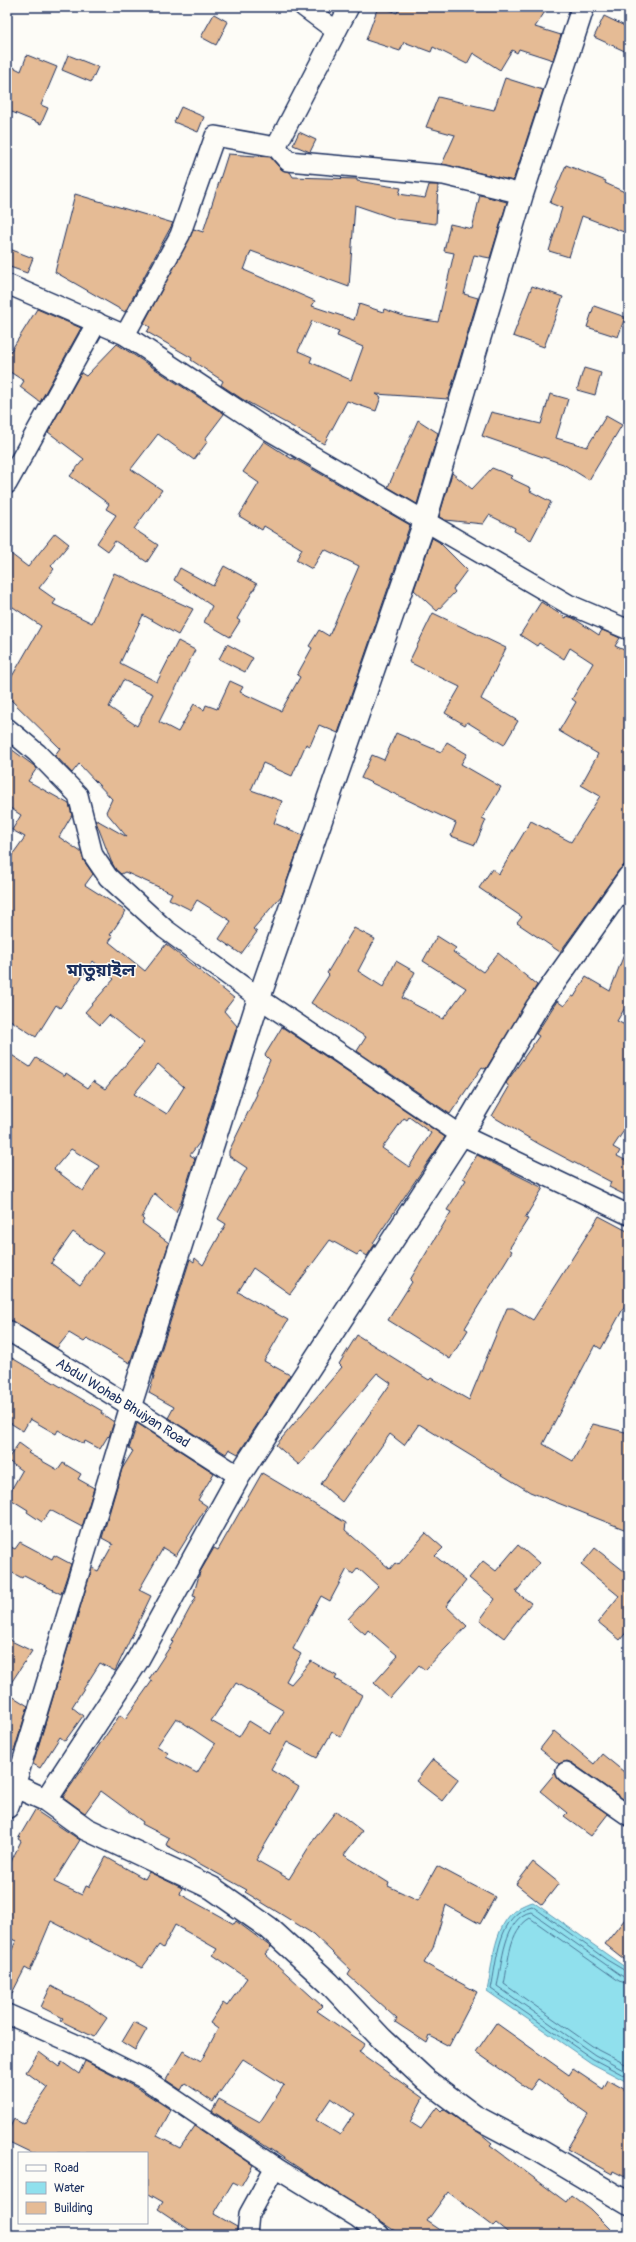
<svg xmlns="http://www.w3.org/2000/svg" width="636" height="2242" font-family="Pangolin,'Noto Sans Bengali',sans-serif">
<rect width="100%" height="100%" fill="#fdfcf7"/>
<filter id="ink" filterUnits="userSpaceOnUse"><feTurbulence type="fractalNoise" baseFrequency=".025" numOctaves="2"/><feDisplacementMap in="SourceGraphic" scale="8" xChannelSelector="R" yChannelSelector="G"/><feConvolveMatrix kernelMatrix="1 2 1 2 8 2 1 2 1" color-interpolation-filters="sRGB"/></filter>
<g filter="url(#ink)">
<path fill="#90e0ed" stroke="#6199b4" d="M533,1902L629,1970V2083L591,2063L487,1991C494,1959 493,1911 533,1902Z"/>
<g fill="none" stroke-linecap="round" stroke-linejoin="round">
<path stroke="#4a7697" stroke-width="1" d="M629,1973L607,1960L532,1906C498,1914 497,1961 491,1989L593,2059L629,2078
M629,1978L622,1976L531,1912C504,1917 502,1965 497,1986L595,2055L629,2073
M629,1984L619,1981L530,1918C508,1931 509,1962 504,1984L598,2050L629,2066"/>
</g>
<path fill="#e5bb95" stroke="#1b2f5e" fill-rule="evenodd" d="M378,7H383L397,13L400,7H548L535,27L561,35L553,60L519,49L517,53L512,50L500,70L473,53L467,64L433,47L431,52L404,42L400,51L366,40Z
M214,14L228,22L216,45L201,37Z
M604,16L629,28V53L594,37Z
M27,55L57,67L41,105L48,108L41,124L7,110V64L21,71Z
M68,55L98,67L91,82L62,70Z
M505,78L543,90L513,181L442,164L455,135L426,127L438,97L494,110Z
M181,107L204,117L198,132L174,122Z
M299,132L316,140L310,152L293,145Z
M228,154L270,157L280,168L290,172L293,177L357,179V181L401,188L399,194L425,198L429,185H438L436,224L396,219L355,205L349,287L251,251L244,270L315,301L312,306L354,320L359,304L383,312L384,309L406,317L438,322L454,253L444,251L450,224L472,229L480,195L507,202L490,258L474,255L464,294L478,298L448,399L376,394L381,397L376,411L347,401L324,444L242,399L221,385L223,381L191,360L192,358L147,332L150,327L144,323L194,229L203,232ZM312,321L339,331L337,336L363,347L351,380L310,362L312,357L298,351Z
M566,165L606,181L605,183L629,194V234L582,216L569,257L549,251L562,208L550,203Z
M75,194L173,223L125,312L55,272Z
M7,248L33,258L27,273L7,266Z
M532,286L563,297L544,347L513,336Z
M594,306L625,317L618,337L587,327Z
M37,309L81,328L40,402L20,387L24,381L7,370V357Z
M117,344L224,414L205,439L208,441L194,460L158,434L131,469L162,490L134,529L158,545L147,562L115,541L108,551L97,543L116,515L106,509L109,504L70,476L84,459L48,432L81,373L86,376Z
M584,368L601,373L595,395L577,390Z
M550,394L568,399L556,438L587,447L606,416L622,425L589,480L563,464L482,436L491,412L541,424Z
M418,420L438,433L417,504L388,487Z
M264,441L292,459L293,458L410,525L338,733L319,725L310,746L306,744L292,776L263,763L251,790L282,801L274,823L303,835L282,895L253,929L257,932L241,954L219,939L231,921L197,900L191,910L169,899L172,893L125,872L121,874L116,870L111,861L95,819L127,837L106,812L112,799L79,764L72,773L55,755L60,748L7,696V685L41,626L7,603V551L28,567L55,533L69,544L51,566L54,569L39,588L56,600L53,604L92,623L114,573L193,609L178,635L143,615L120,663L157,682L178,641L195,650L159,722L178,732L194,704L204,710L206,705L217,709L230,681L243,687L240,692L281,711L300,677L297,675L312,648L309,646L319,630L329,636L359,566L324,549L312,569L296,560L302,549L264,526L262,530L239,516L259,483L243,472ZM123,680L153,694L137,726L109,707Z
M492,468L512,476L510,478L531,488L530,491L551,502L531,540L514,531L515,528L489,515L483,524L445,520L439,517L452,473L472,489Z
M432,538L439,542L467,570L453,589L455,592L437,611L414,590Z
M224,566L257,584L237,619L240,621L230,637L204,622L212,606L174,580L180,568L213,586Z
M541,602L566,618L567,616L573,618L599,635L602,630L620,638L615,646L629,652V860L619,870L560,952L517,923L522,917L479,888L492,869L499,874L531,821L571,842L600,796L581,785L598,754L559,731L576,702L572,699L593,663L570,648L564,659L539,643L537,646L520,635Z
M433,613L506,648L481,699L518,721L504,745L467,722L465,725L445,713L460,687L409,662Z
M227,644L253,658L245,672L219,659Z
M396,733L441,752L447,742L467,754L461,764L501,787L482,818L486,820L475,845L451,836L456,823L361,778L372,755L384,760Z
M7,746L37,768L28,781L69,804L72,815L59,837L81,852L84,861L93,874L85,885L126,911L110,935L113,936L109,942L145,971L166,944L234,998L224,1011L237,1026L200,1142L190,1155L195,1158L181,1202L176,1212L154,1193L142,1218L144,1220L142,1223L169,1243L130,1363L87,1339L84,1342L69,1333L57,1348L7,1319V1052L30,1067L36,1058L65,1076L66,1073L88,1088L93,1081L105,1089L144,1043L109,1015L100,1025L85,1012L114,979L93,961L60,1008L56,1005L36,1037L7,1018V862L25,837L12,830L21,815L7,806ZM158,1064L184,1087L167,1114L134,1094ZM71,1149L99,1166L83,1191L54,1169ZM73,1232L103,1253L80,1285L51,1263Z
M354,928L375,939L358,971L383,987L396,961L415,972L402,998L443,1019L466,988L423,961L437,936L456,948L453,952L483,972L498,953L537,985L486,1069L482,1067L450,1114L357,1051L366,1037L311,1003L329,975L327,973Z
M628,944L629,1001L617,1021L629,1027V1123L613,1147L620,1151L617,1156L629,1162V1197L609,1187L611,1182L539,1144L492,1116L509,1087L506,1083L539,1036L536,1034L557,1001L564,1006L572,996L574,997L586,977L610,991Z
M282,1027L445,1137L373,1243L375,1244L367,1256L360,1251L357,1255L330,1240L290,1294L253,1268L238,1292L288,1320L264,1361L290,1375L238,1454L229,1449L226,1454L168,1418L174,1407L149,1393L154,1376H153L190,1259L194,1262L195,1258L203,1265L226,1224L218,1219L247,1168L229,1156V1151L257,1094L255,1093L270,1060L265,1055ZM409,1117L431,1133L409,1167L382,1148L404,1118L407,1120Z
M477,1155L543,1188L525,1218L528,1219L509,1249L512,1251L465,1328L468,1330L450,1359L388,1320L412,1282L410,1280L451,1212L447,1210L466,1180L463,1178Z
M599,1216L629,1232V1298L601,1349L595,1345L543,1444L573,1461L593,1424L629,1433V1531L530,1492L419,1424L404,1445L390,1434L342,1502L321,1484L391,1383L377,1373L299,1465L276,1445L342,1367L339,1364L357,1335L429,1380L431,1378L469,1400L507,1308H513L533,1320Z
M12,1358L102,1411L101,1413L114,1422L109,1437L108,1436L100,1449L85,1441L84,1444L58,1430L56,1434L30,1419L23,1431L7,1421V1366Z
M137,1423L214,1473L198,1500L207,1506L176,1556L163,1548L139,1590L151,1596L115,1671L100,1663L72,1707L83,1716L65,1741L60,1737L40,1768L33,1764L92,1568L98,1571L113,1544L102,1538L122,1469L133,1451L129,1449Z
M19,1443L30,1451L28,1453L58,1470L63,1463L81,1474L78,1479L94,1488L82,1527L50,1510L42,1522L27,1512L28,1510L7,1497L22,1471L7,1460Z
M262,1473L346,1523L345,1530L390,1569L395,1563L398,1565L426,1533L443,1548L435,1556L466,1581L446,1606L467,1626L425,1670L419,1665L390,1698L374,1683L398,1656L368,1630L365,1634L348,1619L378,1586L358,1568L353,1574L347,1569L330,1601L321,1596L293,1649L301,1654L286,1681L291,1684L311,1661L337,1676L335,1679L362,1695L341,1737L332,1732L317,1758L287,1742L271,1770L299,1787L256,1860L289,1879L312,1842L336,1811L362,1831L344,1855L389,1883L388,1886L418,1900L437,1866L495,1897L480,1924L446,1905L433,1948L424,1963L477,1992L449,2046L430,2036L427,2043L395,2022L397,2019L348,1975L351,1970L313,1934L245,1892L247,1890L166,1845L169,1838L142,1824L143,1822L101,1791L85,1813L63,1797L120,1715L125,1719L152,1681L149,1679L173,1642L172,1641L196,1597L193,1596L200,1572L214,1548L218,1550ZM236,1683L284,1711L270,1734L249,1721L239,1737L211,1721ZM176,1718L215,1744L197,1773L166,1757L168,1753L157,1746Z
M20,1542L52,1559L54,1555L71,1564L61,1594L24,1575L22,1578L7,1570V1545L15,1549Z
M518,1545L539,1563L516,1592L531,1603L504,1638L480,1620L495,1599L469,1578L483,1561L496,1571Z
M595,1548L629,1575V1629L620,1640L598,1622L619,1596L581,1565Z
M7,1639L32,1651L7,1689Z
M7,1693L28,1706L14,1751L7,1747Z
M554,1731L594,1764L602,1754L629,1776V1803L572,1763L567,1761L559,1764L540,1749Z
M433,1759L459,1779L442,1801L416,1781Z
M555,1773L560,1781L608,1814L591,1836L564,1816L567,1813L540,1791Z
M35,1810L80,1840L54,1882L82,1895L86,1886L89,1887L106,1857L145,1879L149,1872L182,1888L180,1894L234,1924L236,1921L271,1947L265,1954L322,2006L317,2011L365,2044L359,2052L423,2098L410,2122L421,2129L437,2107L441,2111L443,2109L481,2134L492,2143L490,2145L566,2202L571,2195L591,2210L616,2235H511L496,2223L493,2226L448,2192L427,2221L448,2235H401L212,2111L219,2099L260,2122L284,2085L243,2059L213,2102L185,2083L181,2090L166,2080L183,2051L201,2061L218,2029L210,2023L223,2003L227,2006L247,1978L213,1955L217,1949L175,1925L163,1948L159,1945L142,1968L51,1921L30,1971L25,1968L7,2003V1960L16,1941L7,1937V1870L21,1841L18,1839ZM331,2098L354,2114L340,2135L316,2120Z
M533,1862L559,1883L542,1905L516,1884Z
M629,1914V1963L605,1944Z
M51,1986L64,1993L63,1994L89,2005L107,2018L94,2037L61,2021L63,2018L41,2007Z
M134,2022L147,2029L135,2050L122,2042Z
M496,2023L569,2075L573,2069L603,2089L608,2080L629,2092V2179L613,2171L612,2174L567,2149L588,2114L538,2079L530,2090L476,2052Z
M39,2052L59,2067L62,2062L79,2074L85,2061L139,2089L171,2110L157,2136L180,2148L195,2126L253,2165L241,2186L233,2182L214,2214L237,2227L236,2235H197L158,2209L163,2202L147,2193V2153H32L7,2141V2133L14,2119L23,2124L48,2088L26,2072Z"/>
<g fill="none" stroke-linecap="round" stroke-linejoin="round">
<g stroke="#1b2f5e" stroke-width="22">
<g id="minor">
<path d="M304,7L335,30"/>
<path d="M276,147L288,161L444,175L522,194"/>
<path d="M7,284L125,335L270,431L568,604L629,630"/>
<path d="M125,335L180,235L215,136L276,147L349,7"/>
<path d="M7,484L97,322"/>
<path d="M7,728L37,753L78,795L93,855L108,877L165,929L259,998L461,1135L629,1215"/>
<path id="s1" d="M7,1330L130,1406L239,1476"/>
<path d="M566,1772L629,1816"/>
<path d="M7,1781L15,1786L130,1406"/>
<path d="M7,2014L73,2043L145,2079L275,2167L358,2218L380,2235"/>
<path d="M247,2235L249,2214L275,2167"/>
</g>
</g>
<g stroke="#1b2f5e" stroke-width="25">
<path id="tertiary" d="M130,1406L259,998L425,521L522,194L583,7
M46,1800L137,1661L239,1476L461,1135L537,1007L629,877
M7,1807L15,1786L46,1800L86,1829L212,1888L269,1928L329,1983L382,2039L426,2080L474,2116L540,2151L629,2204"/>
</g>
<use href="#minor" stroke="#fdfcf7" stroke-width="19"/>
<use href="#tertiary" stroke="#fdfcf7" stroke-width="22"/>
</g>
</g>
<g text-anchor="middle" stroke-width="3" stroke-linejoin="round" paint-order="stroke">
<g font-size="14" fill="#1b2f5e" stroke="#fdfcf7">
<text dy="5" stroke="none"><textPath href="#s1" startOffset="137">Abdul Wohab Bhuiyan Road</textPath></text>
</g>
<g font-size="18" font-weight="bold" fill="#1b2f5e" stroke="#fdfcf7">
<text x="101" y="976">মাতুয়াইল</text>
</g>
</g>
<rect width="636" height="2242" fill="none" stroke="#fdfcf7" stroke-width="24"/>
<rect x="12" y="12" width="612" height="2218" fill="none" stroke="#1b2f5e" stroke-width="1.5" filter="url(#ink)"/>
<rect x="18" y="2152" width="130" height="72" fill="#fdfcf7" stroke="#a3aaba"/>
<rect x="26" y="2165" width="20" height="6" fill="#fdfcf7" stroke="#a3aaba"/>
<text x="54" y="2172" font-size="12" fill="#1b2f5e">Road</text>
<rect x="26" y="2182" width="20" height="12" fill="#90e0ed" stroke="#a3aaba"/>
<text x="54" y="2192" font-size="12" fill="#1b2f5e">Water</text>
<rect x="26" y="2202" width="20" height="12" fill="#e5bb95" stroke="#a3aaba"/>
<text x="54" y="2212" font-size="12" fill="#1b2f5e">Building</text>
</svg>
